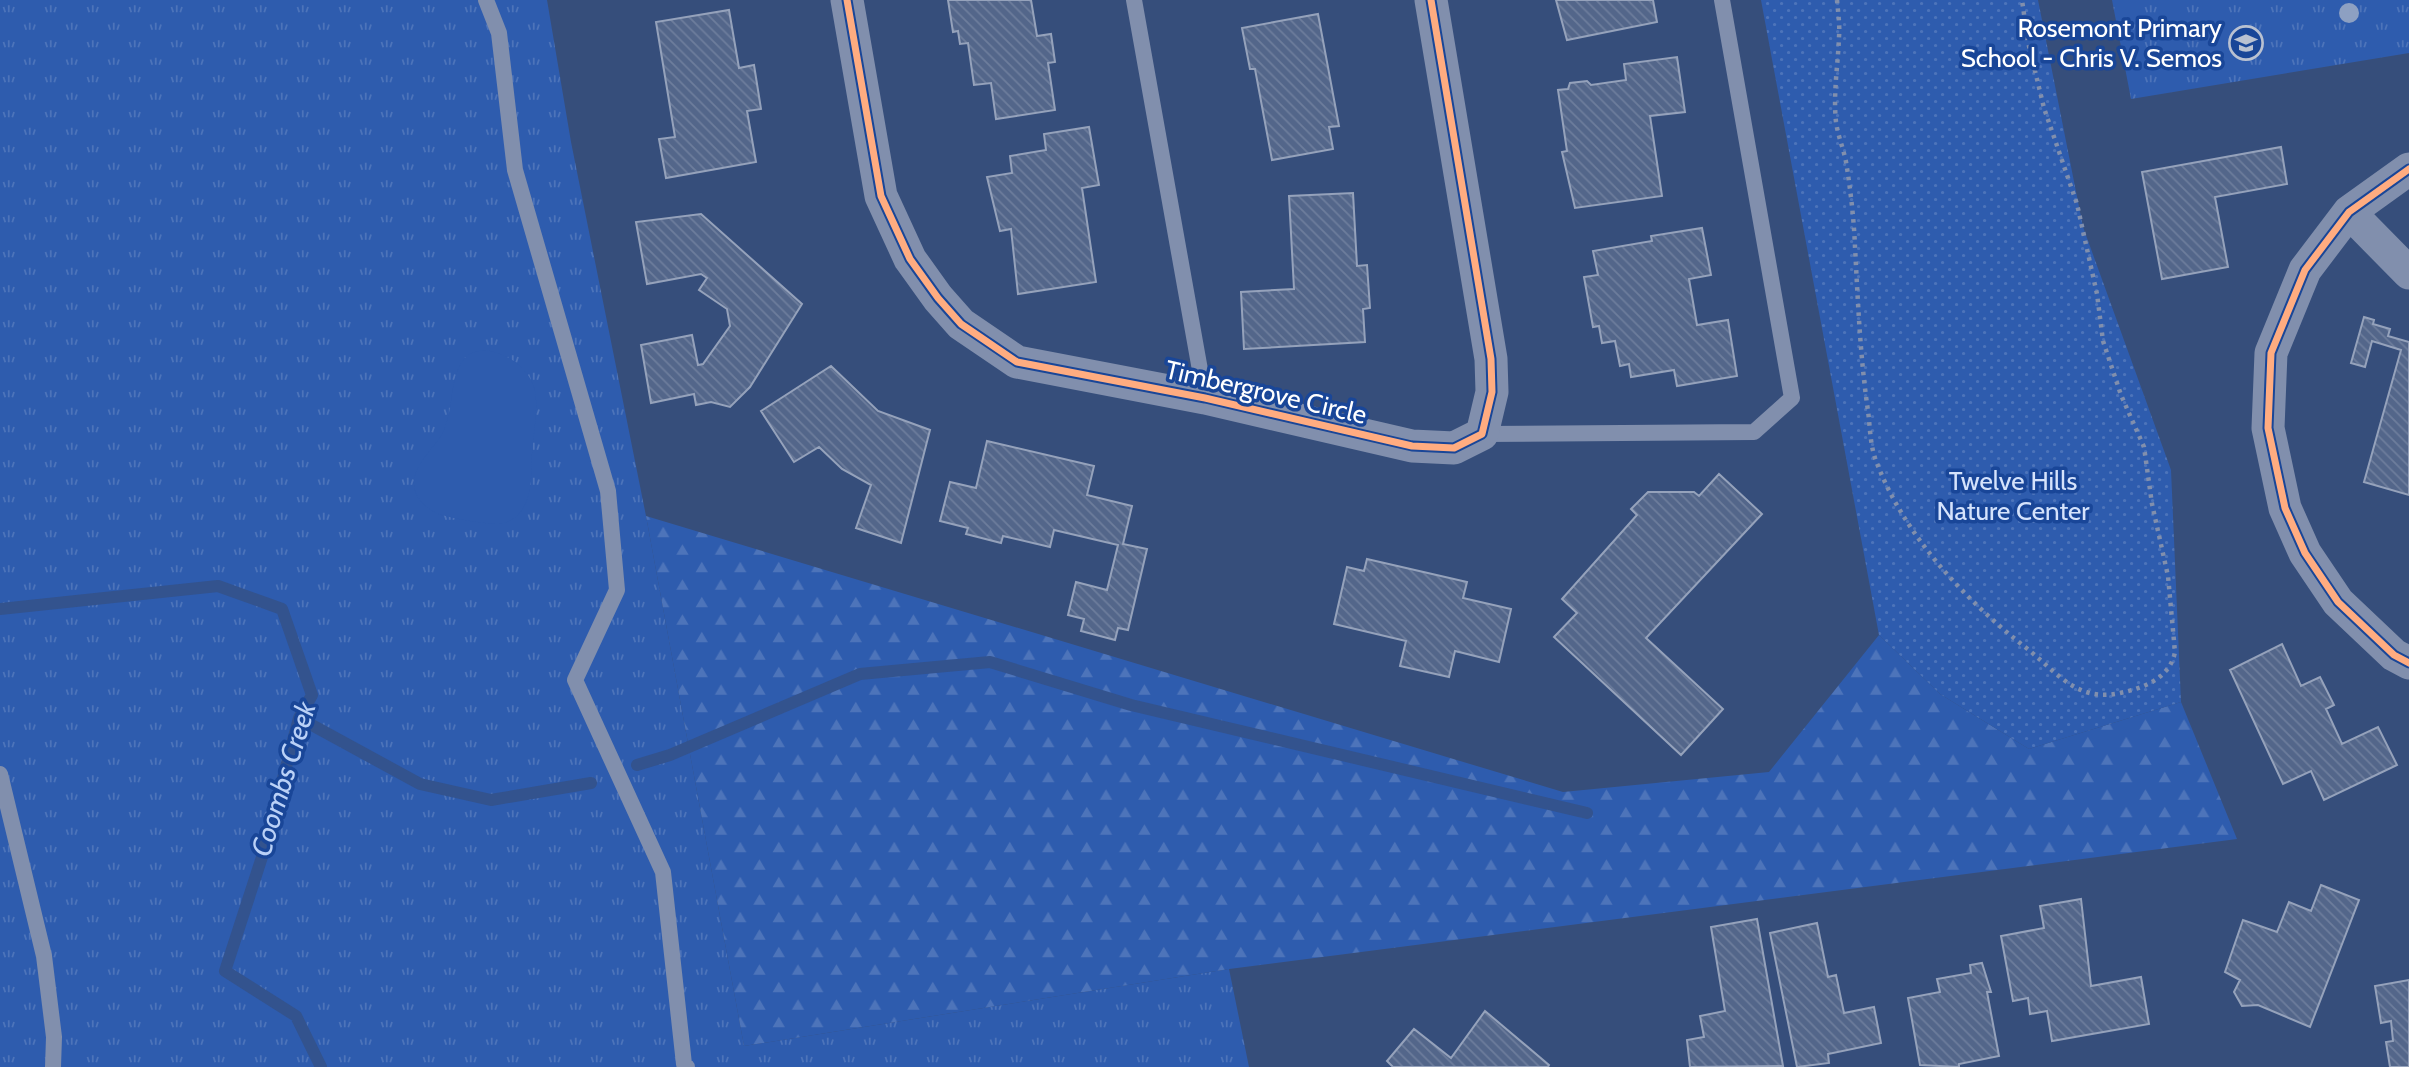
<svg xmlns="http://www.w3.org/2000/svg" width="2409" height="1067" font-family="Cabin,sans-serif">
<defs>
<pattern id="grass-tufts" width="24" height="20" patternUnits="userSpaceOnUse" patternTransform="scale(1.75)"><rect width="24" height="20" fill="#2e5cae"/><path d="M3 7l-1-3M5 7V3M7 7l1-3M15 17l-1-3M17 17v-4M19 17l1-3" fill="none" stroke="#4d74ba"/></pattern>
<pattern id="forest-firs" width="22" height="20" patternUnits="userSpaceOnUse" patternTransform="scale(1.75)"><rect width="22" height="20" fill="#2e5cae"/><path d="M5 1l3.5 6h-7zM16 11l3.5 6h-7z" fill="#4d74ba"/></pattern>
<pattern id="park-dots" width="8" height="8" patternUnits="userSpaceOnUse" patternTransform="scale(1.75)"><rect width="8" height="8" fill="#2e5cae"/><path d="M2 2h.1M6 6h.1" fill="none" stroke="#4d74ba" stroke-width="1.8" stroke-linecap="round"/></pattern>
<pattern id="building-back-hatch" width="6" height="6" patternUnits="userSpaceOnUse" patternTransform="scale(1.75)"><rect width="6" height="6" fill="#53668a"/><path d="M-1 5l2 2M0 0l6 6M5-1l2 2" fill="none" stroke="#6d7d9c"/></pattern>
</defs>
<rect width="100%" height="100%" fill="#364e7b"/>
<path fill="url(#grass-tufts)" d="M0,0H547L571,142L646,516L744,1046L1229,969L1249,1067H0Z
M2112,0H2409V53L2131,99Z"/>
<path fill="url(#forest-firs)" d="M646,516L1563,792L1769,772L1879,635L1940,694L2029,749L2181,702L2237,839L1229,969L744,1046Z"/>
<path fill="url(#park-dots)" d="M1761,0H2038L2083,227L2171,470L2181,702L2029,749L1940,694L1879,635Z"/>
<path fill="#2e5cae" d="M483,350C509,352 536,372 536,400C537,418 533,436 532,454C531,473 533,500 518,515C514,519 504,524 499,524C486,524 447,518 436,513C425,507 415,498 414,485C413,463 436,448 444,430C454,408 449,378 464,359C469,352 476,352 483,350Z"/>
<g fill="none" stroke-linecap="round" stroke-linejoin="round">
<path stroke="#33538e" stroke-width="12" d="M0,609L218,586L282,609L312,695L299,718L262,857L225,971L296,1016L321,1067
M299,718L420,784L491,800L591,783
M637,765L670,755L860,674L990,662L1131,705L1587,813"/>
</g>
<path fill="url(#building-back-hatch)" stroke="#95a2bb" stroke-width="2" d="M948,0H1031L1037,36L1051,34L1055,62L1048,63L1055,110L996,119L991,83L974,85L968,43L960,44L958,31L953,32Z
M1556,0H1653L1657,22L1567,40Z
M729,10L739,68L754,65L761,109L747,111L756,162L666,178L659,139L675,137L656,22Z
M1318,14L1339,126L1329,127L1333,149L1272,160L1255,69H1250L1242,28Z
M1677,57L1685,112L1650,116L1662,196L1575,208L1562,152L1567,151L1558,90L1568,89L1570,83L1587,81L1591,85L1626,80L1624,64Z
M1089,127L1099,185L1082,188L1096,282L1018,294L1011,229L1000,231L987,177L1012,173L1010,156L1046,150L1044,134Z
M2281,147L2287,184L2215,197L2228,267L2162,279L2142,172Z
M1353,193L1357,266L1367,265L1370,308L1363,309L1365,342L1244,349L1241,292L1294,289L1289,196Z
M701,214L802,304L750,387L730,407L711,402L696,405L694,394L651,403L641,345L692,335L698,365L703,364L730,326L727,309L699,290L707,278L701,274L647,284L636,222Z
M1702,228L1711,275L1689,279L1697,325L1728,320L1737,376L1677,386L1674,370L1631,377L1629,364L1620,366L1615,341L1602,343L1599,326L1593,327L1584,277L1598,275L1593,251L1652,241L1651,236Z
M2364,317L2374,320L2373,324L2390,329L2388,336L2409,342V495L2364,482L2401,350L2372,341L2365,367L2351,363Z
M831,366L878,411L930,430L901,543L856,528L871,485L842,469L819,447L794,462L761,411Z
M987,441L1094,466L1087,495L1132,506L1123,544L1147,549L1128,630L1118,628L1115,640L1081,631L1084,619L1068,615L1076,582L1107,590L1118,545L1054,530L1050,547L1003,536L1001,543L966,534L968,528L940,521L950,482L976,488Z
M1719,474L1762,514L1646,638L1723,709L1681,755L1554,637L1577,613L1562,599L1637,515L1631,509L1648,492H1694L1699,496Z
M1367,559L1467,582L1463,598L1511,609L1499,662L1455,651L1449,677L1400,666L1406,641L1334,624L1347,567L1364,571Z
M2282,644L2301,686L2320,677L2334,705L2326,709L2342,744L2378,727L2397,765L2324,800L2311,771L2283,784L2230,670Z
M2321,885L2359,900L2310,1027L2258,1005L2242,1006L2234,992L2240,980L2225,972L2243,920L2277,932L2289,902L2311,911Z
M2081,899L2091,986L2141,977L2149,1024L2052,1041L2047,1011L2030,1014L2028,998L2013,1001L2001,936L2044,928L2040,906Z
M1757,919L1783,1066L1690,1067L1687,1040L1704,1037L1700,1016L1725,1011L1711,927Z
M1817,923L1828,977L1836,975L1844,1013L1874,1007L1881,1043L1828,1054L1829,1063L1797,1067L1770,933Z
M1982,963L1991,992H1987L1999,1056L1959,1064V1067L1920,1065L1908,998L1940,992L1937,979L1971,973L1970,965Z
M2409,980V1067H2390L2386,1042L2393,1041L2391,1021L2381,1023L2375,986Z
M1485,1011L1549,1065L1548,1067H1393L1387,1061L1414,1029L1451,1058Z"/>
<g fill="none" stroke-linecap="round" stroke-linejoin="round">
<path stroke="#818fad" stroke-width="4.5" stroke-dasharray="3.5 5" stroke-linecap="butt" d="M1837,0C1838,12 1840,25 1839,37C1838,65 1833,93 1836,122C1838,137 1845,152 1847,168C1851,194 1854,221 1855,247C1858,302 1860,356 1868,411C1870,426 1870,443 1875,458C1902,533 1963,598 2025,647C2055,670 2076,703 2120,693C2144,688 2170,678 2175,652L2168,576L2152,504L2144,447L2121,395L2103,341L2097,294L2077,204L2044,108L2028,42L2022,0"/>
<path stroke="#818fad" stroke-width="16" d="M486,0L499,33L515,170L608,491L617,590L575,680L663,872L684,1064L687,1067
M1134,0L1205,398
M1482,434L1754,432L1792,398L1722,0
M0,774L44,956L54,1037L53,1067"/>
<path stroke="#818fad" stroke-width="33" d="M847,0L881,196L910,259L938,298L961,324L1017,362L1205,398L1412,446L1454,448L1482,434L1492,392L1491,359L1431,0
M2409,169L2349,212L2305,270L2271,353L2268,428L2285,508L2305,553L2338,602L2394,655L2409,663
M2349,212L2409,273"/>
<g stroke="#194698" stroke-width="11">
<path id="cycleway" d="M847,0L881,196L910,259L938,298L961,324L1017,362L1205,398L1412,446L1454,448L1482,434L1492,392L1491,359L1431,0
M2409,169L2349,212L2305,270L2271,353L2268,428L2285,508L2305,553L2338,602L2394,655L2409,663"/>
</g>
<use href="#cycleway" stroke="#ffac80" stroke-width="7"/>
</g>
<circle fill="#8da0c2" cx="2349" cy="13" r="10"/>
<defs>
<g id="school-ring" transform="scale(1.75)"><circle r="9.5" fill="#194698" stroke="#b9c1d1" stroke-width="1.5"/><path d="M0-5L7-2L0 1L-7-2ZM-4 1L0 2.5L4 1V4Q0 6-4 4Z" fill="#b9c1d1"/></g>
</defs>
<g fill-rule="evenodd">
<use href="#school-ring" x="2246" y="43"/>
</g>
<g text-anchor="middle" stroke-width="7" stroke-linejoin="round" paint-order="stroke">
<g font-size="26" fill="#fff" stroke="#194698" text-anchor="end">
<text x="2222" y="37">Rosemont Primary<tspan x="2222" dy="30">School - Chris V. Semos</tspan></text>
</g>
<g font-size="26" fill="#fff" stroke="#194698">
<text transform="translate(1266 392) rotate(13)" y="9">Timbergrove Circle</text>
</g>
<g font-size="26" fill="#d5e3fc" stroke="#194698">
<text x="2013" y="490">Twelve Hills<tspan x="2013" dy="30">Nature Center</tspan></text>
</g>
<g font-size="28" font-style="italic" fill="#bad1f7" stroke="#194698">
<text transform="translate(283 779) rotate(-73)" y="10">Coombs Creek</text>
</g>
</g>
</svg>
